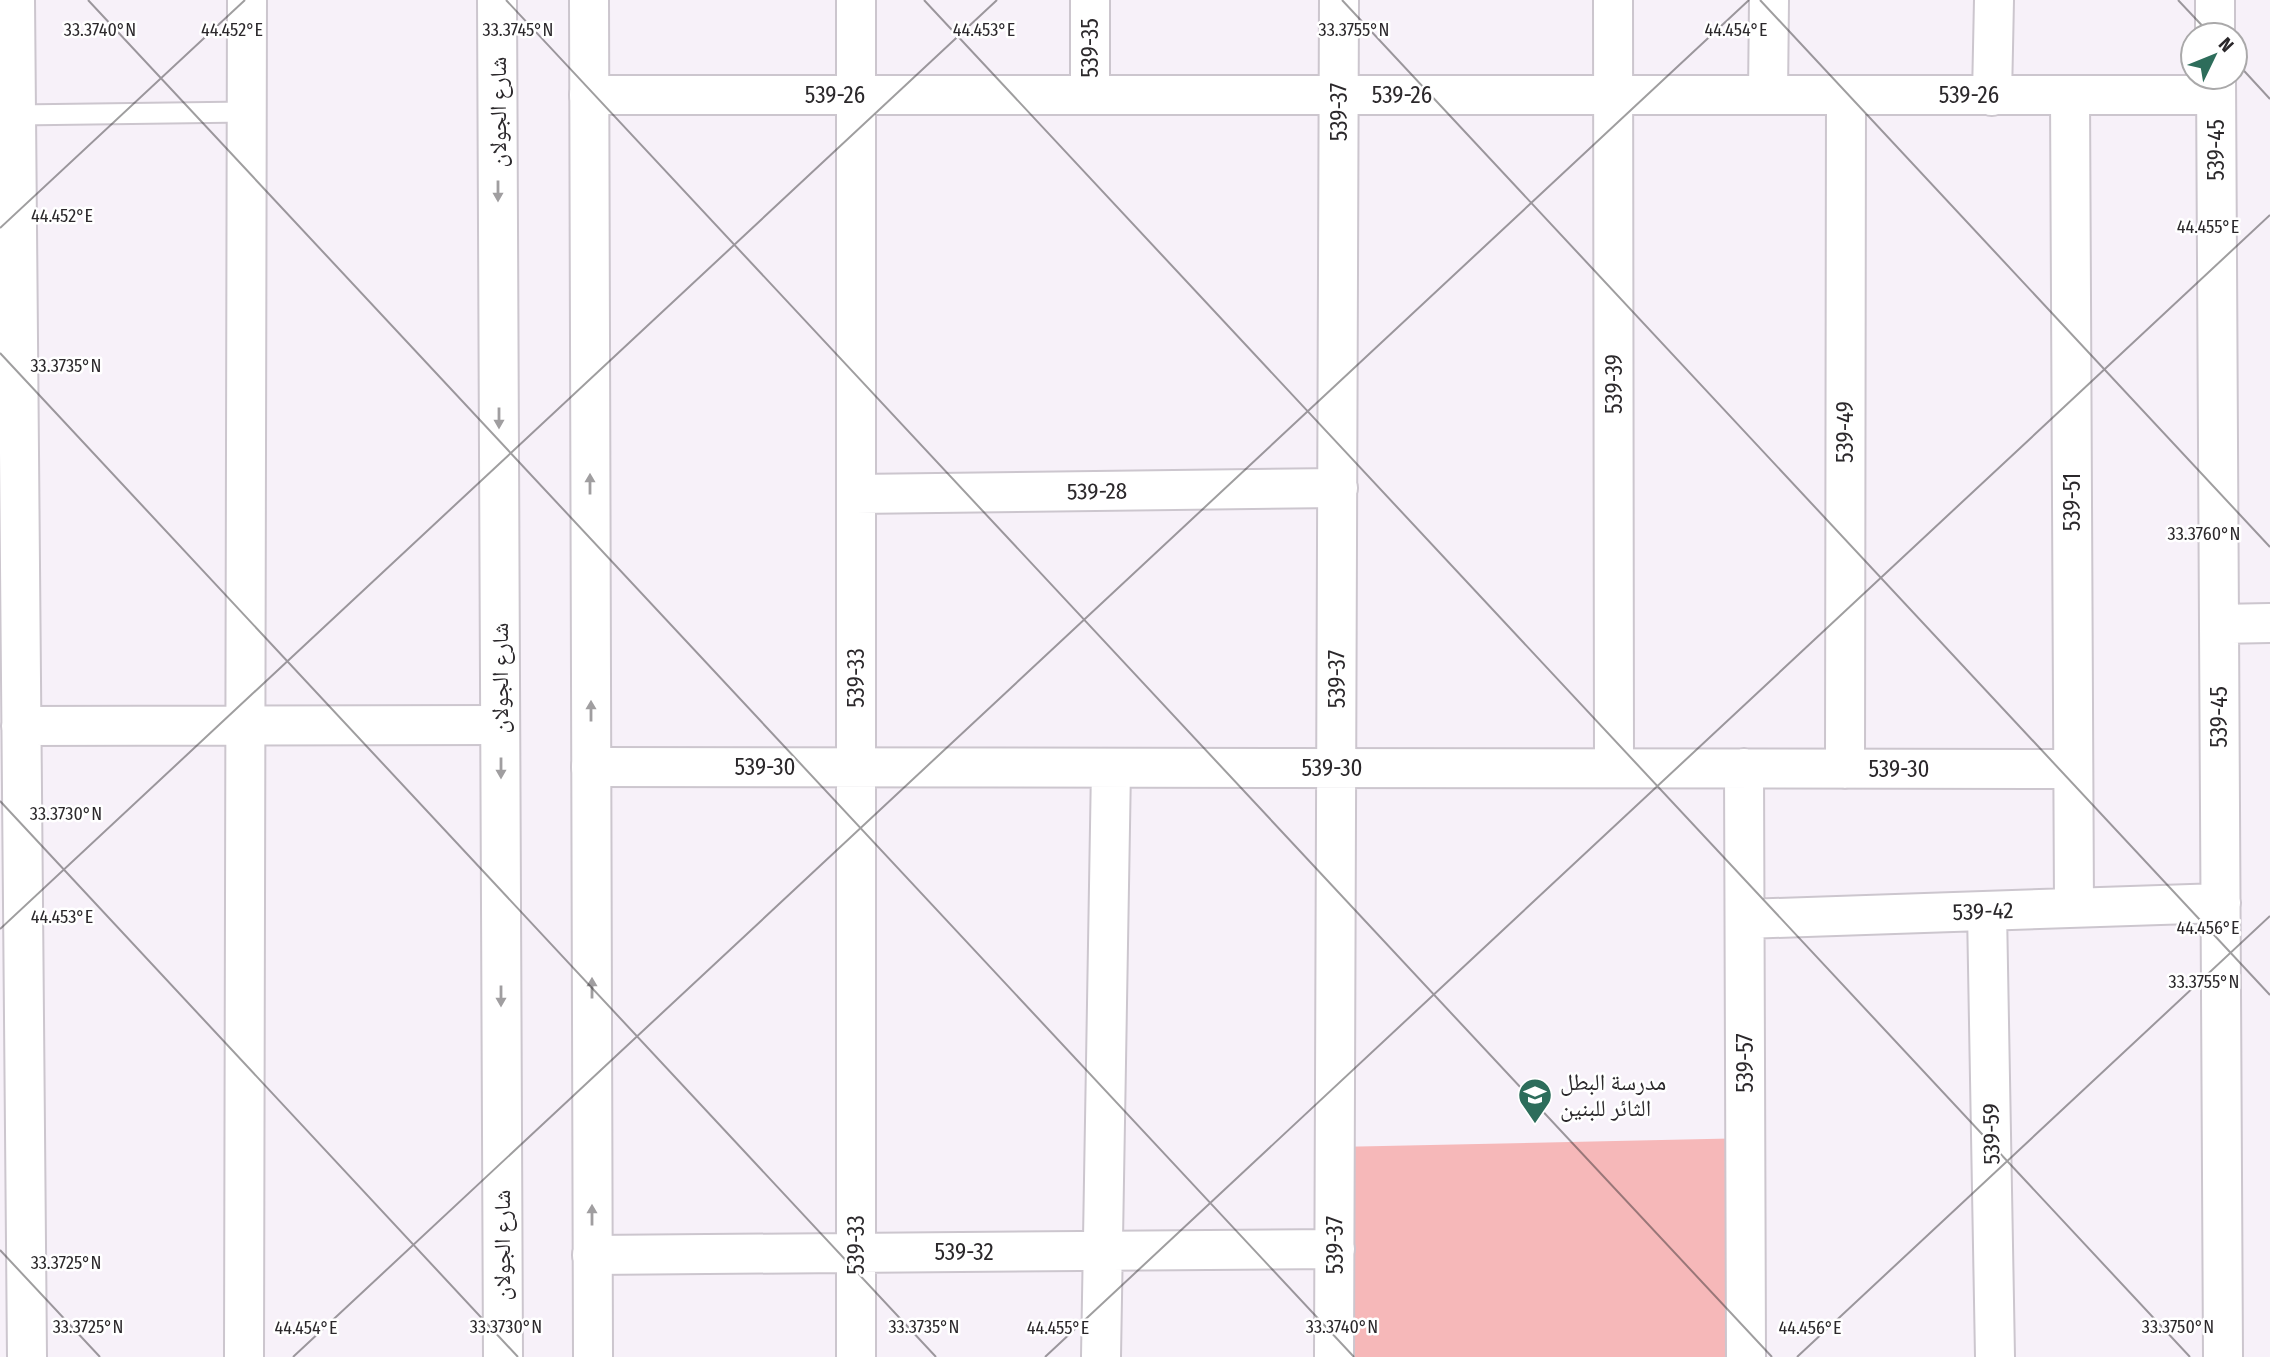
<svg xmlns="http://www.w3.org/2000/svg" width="2270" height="1357" font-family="'Fira Sans Condensed','Noto Naskh Arabic',sans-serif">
<rect width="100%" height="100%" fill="#f7f1f9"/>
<path fill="#f6b8b9" d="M1753,1138L1747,1357H1334L1335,1147Z"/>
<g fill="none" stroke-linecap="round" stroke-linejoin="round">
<g stroke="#ccc6ce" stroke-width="23">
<path id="service" d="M16,115L247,112"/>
</g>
<g stroke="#ccc6ce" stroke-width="42">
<path id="minor" d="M15,0L27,1357
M1613,0L1614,768
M2215,0V35
M2216,77L2223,1357
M589,95H2216
M1090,95V0
M1768,95L1769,0
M2070,95L2074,908
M1992,96L1994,0
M856,494L1338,488
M2219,624L2270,623
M21,726L500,725
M591,767L2073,769
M1744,768L1746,1357
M1845,769L1846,95
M1987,911L1995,1357
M1745,919L2221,903
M592,1255L1335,1249
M244,1357L247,0
M856,1357V0
M1101,1357L1111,768
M1334,1357L1339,0"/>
</g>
<g stroke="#ccc6ce" stroke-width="42">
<path id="tertiary" d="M497,0L503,1357
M589,0L593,1357"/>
</g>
<use href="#service" stroke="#fff" stroke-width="19"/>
<use href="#minor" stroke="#fff" stroke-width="38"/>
<use href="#tertiary" stroke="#fff" stroke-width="38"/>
</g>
<defs><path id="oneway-solid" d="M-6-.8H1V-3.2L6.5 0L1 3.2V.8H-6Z" transform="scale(1.75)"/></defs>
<g fill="#a09ea0">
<use href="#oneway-solid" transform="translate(498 191) rotate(90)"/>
<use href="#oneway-solid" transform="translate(499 418) rotate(90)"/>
<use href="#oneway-solid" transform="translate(590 484) rotate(-90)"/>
<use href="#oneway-solid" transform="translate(591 711) rotate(-90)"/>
<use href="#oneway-solid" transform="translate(501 768) rotate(90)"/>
<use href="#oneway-solid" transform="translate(592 988) rotate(-90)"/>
<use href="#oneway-solid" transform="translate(501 996) rotate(90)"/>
<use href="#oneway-solid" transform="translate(592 1215) rotate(-90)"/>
</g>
<path fill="none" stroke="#2b282b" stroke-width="2" stroke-opacity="0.45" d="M88,0L1354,1357M506,0L1772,1357M924,0L2190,1357M1342,0L2270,995M1760,0L2270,547M2178,0L2211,35M2235,61L2270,99M0,228L245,0M0,353L936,1357M0,801L518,1357M0,929L997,0M0,1250L100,1357M293,1357L1749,0M1045,1357L2270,215M1797,1357L2270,916"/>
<defs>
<g id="school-pin" transform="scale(1.75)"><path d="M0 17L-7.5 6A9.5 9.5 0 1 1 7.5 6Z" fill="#2d6d5b" stroke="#fff"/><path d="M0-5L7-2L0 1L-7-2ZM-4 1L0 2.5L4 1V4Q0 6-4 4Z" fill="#fff"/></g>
</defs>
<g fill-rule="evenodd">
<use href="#school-pin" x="1535" y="1095"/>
</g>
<g text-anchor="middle" stroke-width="5" stroke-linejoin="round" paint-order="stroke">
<g font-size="23" fill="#2b282b" stroke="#fff">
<text transform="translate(1090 48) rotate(-90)" y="8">539-35</text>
<text x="835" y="103">539-26</text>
<text x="1402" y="103">539-26</text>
<text x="1969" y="103">539-26</text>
<text transform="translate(498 112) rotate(-90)" y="8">شارع الجولان</text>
<text transform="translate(1339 112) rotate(-90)" y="8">539-37</text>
<text transform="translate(2216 150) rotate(-90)" y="8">539-45</text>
<text transform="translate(1614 384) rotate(-90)" y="8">539-39</text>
<text transform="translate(1845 432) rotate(-90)" y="8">539-49</text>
<text transform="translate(1097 491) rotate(-1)" y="8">539-28</text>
<text transform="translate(2072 502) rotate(-90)" y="8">539-51</text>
<text transform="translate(500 678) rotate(-90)" y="8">شارع الجولان</text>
<text transform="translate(856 678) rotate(-90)" y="8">539-33</text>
<text transform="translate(1337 679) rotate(-90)" y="8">539-37</text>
<text transform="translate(2219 717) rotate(-90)" y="8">539-45</text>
<text x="765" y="775">539-30</text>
<text x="1332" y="776">539-30</text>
<text x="1899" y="777">539-30</text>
<text transform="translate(1983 911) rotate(-2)" y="8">539-42</text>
<text transform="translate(1745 1063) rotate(-90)" y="8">539-57</text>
<text transform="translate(1991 1134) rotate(-91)" y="8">539-59</text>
<text transform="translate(502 1245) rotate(-90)" y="8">شارع الجولان</text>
<text transform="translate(856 1245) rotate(-90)" y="8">539-33</text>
<text transform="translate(1335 1245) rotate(-90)" y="8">539-37</text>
<text x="964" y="1260">539-32</text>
</g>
<g font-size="23" fill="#2b282b" stroke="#fff" text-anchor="start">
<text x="1560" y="1090">مدرسة البطل<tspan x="1560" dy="26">الثائر للبنين</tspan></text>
</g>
</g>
<g font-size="18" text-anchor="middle" fill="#2b282b" stroke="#fff" stroke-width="5" stroke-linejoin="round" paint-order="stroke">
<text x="1736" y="36">44.454°E</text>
<text x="232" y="36">44.452°E</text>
<text x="984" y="36">44.453°E</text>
<text x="100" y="36">33.3740°N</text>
<text x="518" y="36">33.3745°N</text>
<text x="1354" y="36">33.3755°N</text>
<text x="62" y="222">44.452°E</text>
<text x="2208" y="233">44.455°E</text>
<text x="66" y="372">33.3735°N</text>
<text x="2204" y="540">33.3760°N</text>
<text x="66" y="820">33.3730°N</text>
<text x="62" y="923">44.453°E</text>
<text x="2208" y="934">44.456°E</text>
<text x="2204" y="988">33.3755°N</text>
<text x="66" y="1269">33.3725°N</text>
<text x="88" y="1333">33.3725°N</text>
<text x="506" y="1333">33.3730°N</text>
<text x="924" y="1333">33.3735°N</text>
<text x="1342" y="1333">33.3740°N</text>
<text x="2178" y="1333">33.3750°N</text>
<text x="306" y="1334">44.454°E</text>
<text x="1058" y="1334">44.455°E</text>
<text x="1810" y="1334">44.456°E</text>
</g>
<g transform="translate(2214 56) rotate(47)"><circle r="33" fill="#ffffff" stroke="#aaa9aa" stroke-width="2"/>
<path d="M0-5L12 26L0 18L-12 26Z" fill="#2d6d5b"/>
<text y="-10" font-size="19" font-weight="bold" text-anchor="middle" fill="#2b282b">N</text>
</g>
</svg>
